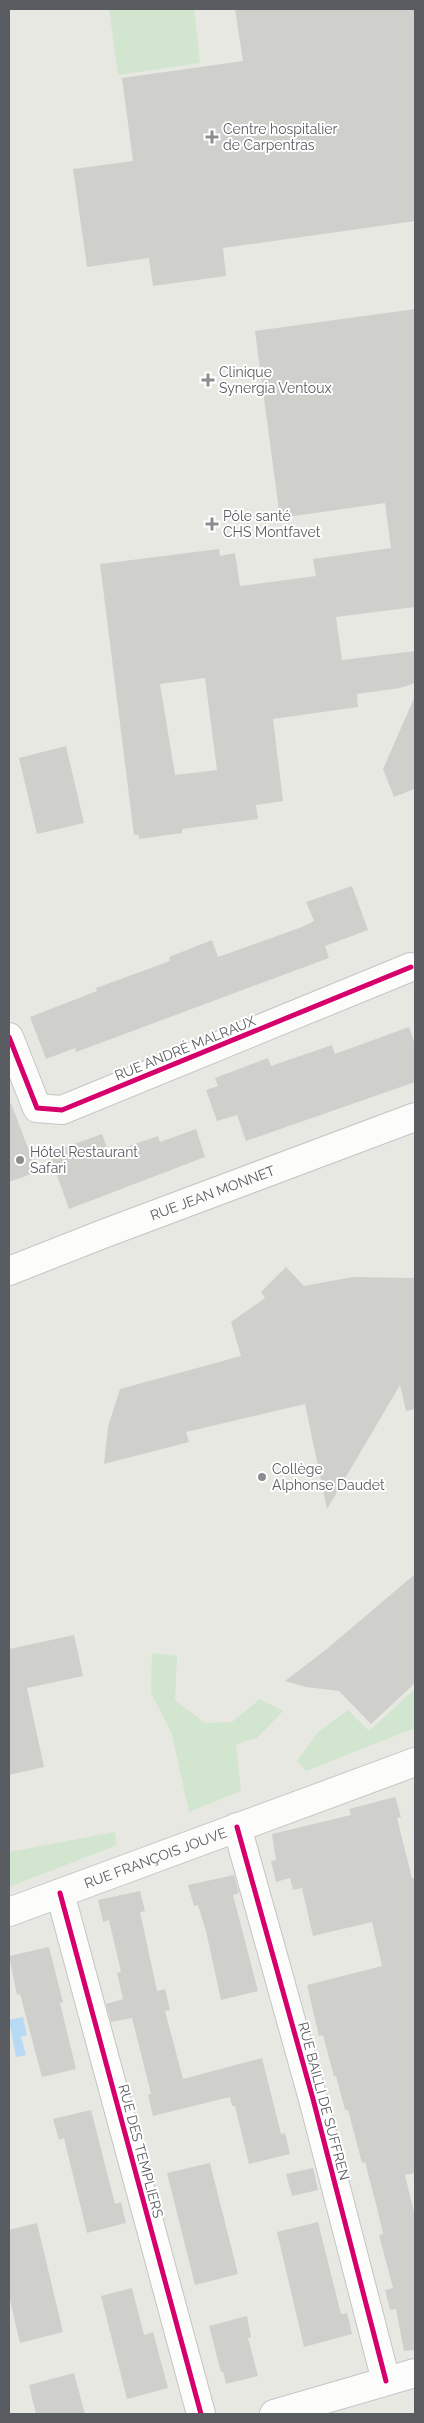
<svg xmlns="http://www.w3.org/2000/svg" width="424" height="2423" font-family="Raleway,sans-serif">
<rect width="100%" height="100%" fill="#e8e8e3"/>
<path fill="#d1e5cf" d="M109,9H194L200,63L118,75Z
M152,1653L177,1656L175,1700L205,1723L232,1722L260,1699L283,1711L257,1738L236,1744L241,1791L189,1812L172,1734L151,1693Z
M415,1689V1728L306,1771L297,1761L318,1732L348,1710L369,1731Z
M115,1832L117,1845L9,1887V1852Z"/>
<path fill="#b7d9f3" d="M23,2017L27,2035L21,2037L26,2055L16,2057L9,2020Z"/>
<path fill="#cfcfcc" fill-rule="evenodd" d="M235,9H415V221L223,248L226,276L153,286L149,258L87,267L73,169L133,161L122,78L243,61Z
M415,309V607L336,617L342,660L415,651V683L400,688L357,694L358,707L273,719L283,801L256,805L258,819L182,829V833L139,839V835H134L100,564L219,549L220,556L235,553L240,586L316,576L313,559L391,548L385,503L280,518L255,331ZM205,678L217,770L175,775L160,684Z
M415,696V789L394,797L383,769Z
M66,746L84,823L37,834L19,758Z
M352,886L368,930L325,946L329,958L76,1052L75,1048L46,1059L30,1017L97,991L96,988L170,961L169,957L212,940L218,957L302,927L314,921L306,902Z
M409,1027L415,1044V1082L246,1141L237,1115L217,1121L206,1090L218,1086L215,1078L268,1058L271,1066L332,1045L335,1054Z
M11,1103L37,1172L9,1182V1104Z
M196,1129L205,1157L69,1209L49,1153L102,1134L109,1153L158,1136L160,1142Z
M286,1267L304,1286L353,1277L415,1278V1409L406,1411L400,1385L327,1509L305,1404L186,1432L189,1442L104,1464L108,1427L120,1389L241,1356L231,1322L265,1298L261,1292Z
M415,1574V1683L371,1724L339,1691L306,1687L285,1681L328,1648Z
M74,1635L83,1676L27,1688L44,1767L9,1775V1649Z
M395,1797L401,1817L397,1818L412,1878H415V2173L405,2175L415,2216V2350L404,2351L396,2309L390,2310L385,2290L393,2288L379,2235L383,2234L377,2208L365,2162L362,2163L348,2110H345L336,2076L334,2077L323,2035L319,2036L307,1985L382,1966L372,1922L313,1936L302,1888L293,1890L290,1878L276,1882L271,1861L276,1860L272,1834L351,1815L349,1809Z
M234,1875L239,1893L233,1895L258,1991L221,2000L206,1931L198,1905L194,1906L188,1885Z
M140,1891L145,1911L140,1912L157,1991L165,1989L170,2010L165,2011L183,2079L262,2058L281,2134L285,2133L290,2154L249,2164L235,2106H232L230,2097L153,2116L148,2095L151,2094L132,2018L111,2022L106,2004L123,1999L117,1973L121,1972L109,1920L103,1922L98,1900Z
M49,1947L63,2002L60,2003L76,2069L42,2077L20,1994L17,1995L9,1956Z
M91,2110L115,2204L121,2202L126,2223L87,2233L64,2138L59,2140L53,2119Z
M210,2163L238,2274L195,2285L167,2173Z
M313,2168L318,2190L292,2196L286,2174Z
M318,2222L341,2314L347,2313L352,2334L304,2347L277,2232Z
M37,2223L63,2332L20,2343L9,2296V2230Z
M132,2288L144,2335L153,2332L168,2388L127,2399L101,2296Z
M247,2316L251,2337L248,2338L258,2376L226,2384L223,2372H221L209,2326Z
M74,2373L85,2414H36L29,2385Z"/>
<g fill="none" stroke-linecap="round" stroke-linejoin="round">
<g stroke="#c5c5c5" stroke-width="30">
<g id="street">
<path d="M9,1037L37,1108L62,1110L411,967"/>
<path id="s1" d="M9,1271L103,1234L415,1117"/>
<path d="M237,1827L313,2099L386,2381"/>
<path d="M60,1893L201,2414"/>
<path id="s2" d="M9,1912L415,1762"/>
<path d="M274,2414L415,2373"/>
</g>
</g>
<use href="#street" stroke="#fcfcfb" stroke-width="28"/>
<g stroke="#fff" stroke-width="8">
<path id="cycleway" d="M9,1037L37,1108L62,1110L411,967
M237,1827L313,2099L386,2381
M60,1893L201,2414"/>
</g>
<use href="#cycleway" stroke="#d6006c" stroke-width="5"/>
</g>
<g fill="#8b8d8e" stroke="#fff" stroke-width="2">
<path d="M209.5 129.5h5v5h5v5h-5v5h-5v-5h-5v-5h5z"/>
<path d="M205.5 372.5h5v5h5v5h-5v5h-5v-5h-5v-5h5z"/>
<path d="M209.5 516.5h5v5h5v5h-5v5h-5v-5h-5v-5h5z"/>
<circle cx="20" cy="1160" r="5"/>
<circle cx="262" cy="1477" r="5"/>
</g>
<g text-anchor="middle" stroke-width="4" stroke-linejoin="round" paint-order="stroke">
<g font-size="14" fill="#595c60" stroke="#fff" text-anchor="start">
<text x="223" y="134">Centre hospitalier<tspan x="223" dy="16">de Carpentras</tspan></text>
<text x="219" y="377">Clinique<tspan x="219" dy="16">Synergia Ventoux</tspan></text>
<text x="223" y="521">Pôle santé<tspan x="223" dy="16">CHS Montfavet</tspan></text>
<text x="30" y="1157">Hôtel Restaurant<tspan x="30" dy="16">Safari</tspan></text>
<text x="272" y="1474">Collège<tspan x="272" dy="16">Alphonse Daudet</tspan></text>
</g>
<g font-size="14" fill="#595c60" stroke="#fff">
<text transform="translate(185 1048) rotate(-22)" y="5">RUE ANDRÉ MALRAUX</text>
<text dy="5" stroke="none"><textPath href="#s1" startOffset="218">RUE JEAN MONNET</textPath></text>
<text dy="5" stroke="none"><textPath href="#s2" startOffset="156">RUE FRANÇOIS JOUVE</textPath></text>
<text transform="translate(324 2101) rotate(75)" y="5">RUE BAILLI DE SUFFREN</text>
<text transform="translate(141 2151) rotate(75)" y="5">RUE DES TEMPLIERS</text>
</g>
</g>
<rect width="424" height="2423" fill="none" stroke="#595c60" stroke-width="20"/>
</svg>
